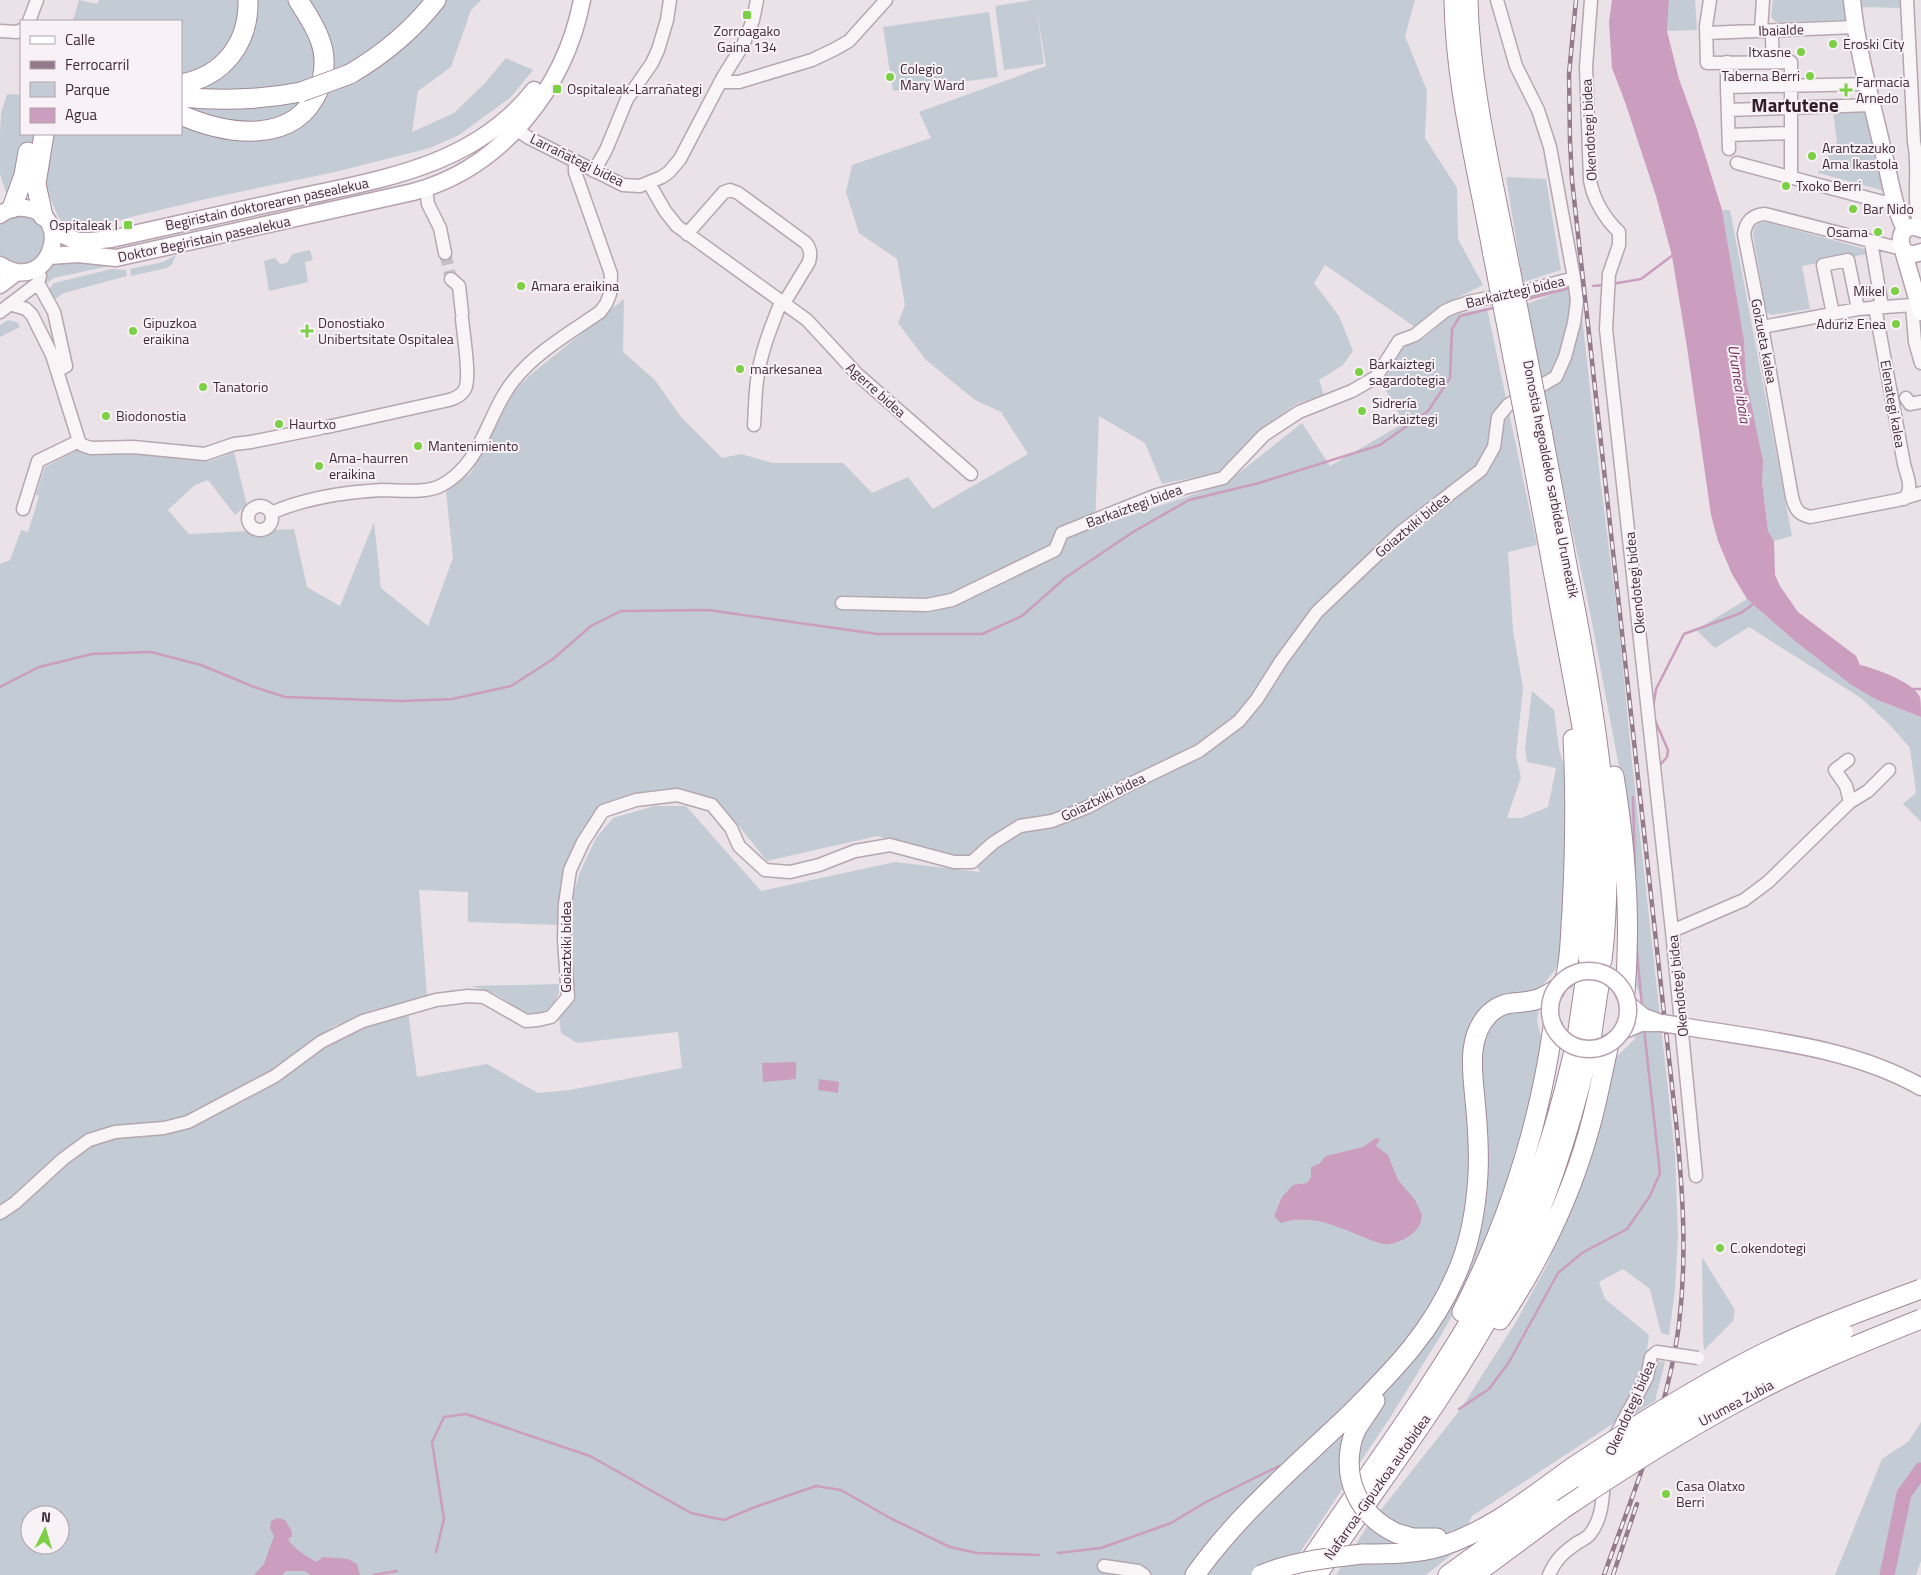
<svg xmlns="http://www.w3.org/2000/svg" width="1921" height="1575" font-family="'Titillium Web',sans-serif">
<rect width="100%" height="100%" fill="#eae2e7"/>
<path fill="#c3ccd4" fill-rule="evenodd" d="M79,0L97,4L99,0H481L471,10L451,67L418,91L412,132L454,113L484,84L506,58L533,70L511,97L459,135L430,148L335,172L210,198L131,217L78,233C60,225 57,215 50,197L6,193L0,174V135L1,113L7,94L21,95V134H181V21H73Z
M1033,0H1415L1405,36L1427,91L1425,138L1457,188L1458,239L1483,285L1441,306L1415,327L1325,265L1314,283L1339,316L1353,351L1343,365L1319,380L1324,395L1296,404L1263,427L1221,472L1162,484L1145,443L1099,416L1095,527L1225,484L1302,423L1330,466L1404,423L1382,383L1406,342L1424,338L1451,315L1487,308L1537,545L1508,552L1513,630L1523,688L1516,756L1521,777L1507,818H1521L1548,807L1556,768L1527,762L1525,748L1532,691L1554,710L1559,749L1568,779L1571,815L1559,961L1555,970L1542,986L1537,1022L1541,1036L1540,1054L1523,1132L1482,1262L1443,1332L1391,1416L1285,1575H0V564L10,560L21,530L28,532L39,496L36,494L45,467L79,449L210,461L234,452L247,505L235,515L208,480L195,485L168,510L189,534L294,529L307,587L340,606L374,522L381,588L428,626L453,558L446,492L471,473L515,390L529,376L624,299L623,352L655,380L681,417L722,458L741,454L773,463H843L872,493L908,477L933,509L1028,454L1001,412L975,400L926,360L898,323L905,305L897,259L859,233L846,192L852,165L931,138L919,112L1046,66L1036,6L1044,64L1004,70L995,6ZM687,790L713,800L738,825L767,861L877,836L957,857L971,856L980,872L895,862L761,891L686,806H654L613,818L596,838L580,872L570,906L569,956L559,1017L561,1033L577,1043L678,1032L682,1068L570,1090L538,1093L487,1064L417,1077L408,1011L346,1031L199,1122L334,1026L374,1010L427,996L419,890L468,892V922L558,925L564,866L582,829L603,806L656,792ZM30,1515H60V1545H30Z
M1669,0H1695L1697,30L1667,31Z
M1773,0H1847L1848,20L1776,22L1771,17Z
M1861,0H1902V8L1861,7Z
M989,12L998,77L893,91L883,27Z
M1868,109L1885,191L1818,173L1837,142L1833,111Z
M1506,177L1546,179L1561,270L1523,282Z
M1722,210H1730L1792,536L1774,541L1768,531L1762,481V461L1746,379L1744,340Z
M20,213C25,215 31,216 35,218C38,220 40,224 42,227C60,252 20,280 0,255V224L4,219Z
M1767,222L1865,249L1867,254L1802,266L1810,309L1771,315L1766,312L1753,234L1754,228L1759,223Z
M310,250L313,260L305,262L308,282L269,291L264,261L275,258L280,264L287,263L292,254Z
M176,255L172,264L167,268L131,276L130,269L163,262Z
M72,261L114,265L54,278L43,286V275L54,263Z
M111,269L126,270L127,276L64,293L55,299L53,304L46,293L54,283Z
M1568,288L1570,307L1582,317L1601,486L1619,627L1632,762L1675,1154L1678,1236L1675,1290L1669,1335L1661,1333L1650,1289L1623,1269L1599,1282L1605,1299L1649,1335L1644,1372L1614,1423L1472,1516L1456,1551L1426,1575H1336L1365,1530L1460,1410L1516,1322L1547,1265L1576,1194L1610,1063L1635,1039L1641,998L1631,973L1625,799L1589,607L1543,397L1527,304Z
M8,320L17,322L20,327L0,337V325Z
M1747,599L1795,641L1850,684L1875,699L1921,717V822L1903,804L1916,793L1910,748L1890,725L1861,698L1749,627L1715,648L1696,630Z
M561,984C558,1000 548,1020 527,1013C515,1009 505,998 493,993C485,990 477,988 470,986Z
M1702,1257L1735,1310L1733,1321L1704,1350L1703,1337Z
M1656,1361L1665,1362L1655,1401L1630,1417Z
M1921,1422V1561L1916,1575H1835L1882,1459L1909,1441Z"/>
<path fill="#cb9dbe" d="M1612,0H1669L1667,31L1679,79L1696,126L1722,210L1744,340L1746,379L1763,461L1762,481L1768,531L1774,541L1775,575L1780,586L1798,612L1856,656L1860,665C1876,669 1912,681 1920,697C1921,702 1921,711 1921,717L1875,699L1850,684L1795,641L1747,599L1732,574L1718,541L1711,515L1687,347L1672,256L1656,196L1625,102L1612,68L1609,22Z
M796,1062V1079L763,1082L762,1063Z
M819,1079L839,1082L838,1093L818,1090Z
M1376,1138L1380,1139L1376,1146L1388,1155L1398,1180L1415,1200L1422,1215C1421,1219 1421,1223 1419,1226C1414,1235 1399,1243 1390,1244C1381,1245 1371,1240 1363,1237C1337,1226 1310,1213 1281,1223L1274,1216L1282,1197L1293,1185L1307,1183L1311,1177V1167L1319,1164L1326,1156L1363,1147Z
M277,1518L285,1520L291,1530L292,1536L288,1539C293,1548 307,1557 317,1562L323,1557L348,1559L357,1564L360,1575H311L304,1571H286L282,1575H254L264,1564L274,1536L270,1528L271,1521Z"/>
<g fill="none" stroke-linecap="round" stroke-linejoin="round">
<path stroke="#cb9dbe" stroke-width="2.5" d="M1612,284L1641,279L1673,255
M1593,286L1604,285
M1524,300L1570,288
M0,687L39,667L92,654L151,652L201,665L254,687L285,697L402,701L452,699L511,686L553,659L591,626L621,611L708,610L877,634H982L1022,616L1065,578L1133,532L1189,500L1259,483L1380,445L1428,411L1450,378L1452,329L1460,316L1497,307
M1913,689H1921
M1653,708L1656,689L1684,634L1741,613L1756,602
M1654,718L1668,750L1667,757L1659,766
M1633,797L1635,872
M1636,942L1642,1006
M1459,1409L1489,1389L1509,1362L1558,1273L1582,1253L1627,1229L1650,1196L1660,1173L1644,1029
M436,1552L444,1519L432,1442L444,1417L466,1414L590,1456L691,1513L724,1520L755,1507L816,1486L841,1490L890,1518L950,1547L977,1553L1039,1555
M1058,1553L1101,1548L1171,1523L1208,1501L1279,1466
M373,1575L397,1571"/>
<path stroke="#cb9dbe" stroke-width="15" d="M1887,1575L1904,1494L1921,1470"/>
<path stroke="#c9bdc4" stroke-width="12" stroke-dasharray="12 6" stroke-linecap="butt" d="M445,253L451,279"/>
<g stroke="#b5a7af" stroke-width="15">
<path id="minor" d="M1591,0L1586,67L1590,180C1593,199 1605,219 1619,232V245L1609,274L1606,329L1672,931L1696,1176
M1710,0L1706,26L1707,63L1791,62V177
M1907,0L1914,142C1920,168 1911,206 1921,227
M29,21L37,0
M1761,30L1763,0
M0,31L17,32L21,30
M1707,33L1855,27
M1772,39L1773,62
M1727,62V87L1868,84
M720,82H739L812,60L835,49L849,41L886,0
M1727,87L1729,149
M1728,110L1872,105
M517,130L529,138L623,185L640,186L662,177L669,172L680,159L723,77L743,45L753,20L757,0
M1729,135L1790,133
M1737,163L1883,202L1895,201
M594,171L606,150L627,99L652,63L658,50L667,20L670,0
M649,183L665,211L677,226L807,320L857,374L971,474
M426,188L428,204L440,228L445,253
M687,234L724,192L730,190L738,193L806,243C811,250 811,254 809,262L784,303
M1871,242L1882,307
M1901,245L1894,247L1765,214C1752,215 1746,221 1744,234L1762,327L1792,497C1795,509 1798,514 1810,517L1898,500L1921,493
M451,279L459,286L462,313
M38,283L54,312L66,366L57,371
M10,304L26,309L32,315L52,355L79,441L82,445L91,448L133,447L205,454L234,444L251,442L321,428
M1912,305L1915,342L1921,363
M1875,307L1904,464C1907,477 1914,488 1904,499
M0,312L38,283L40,276
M1833,314L1823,265L1848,260L1858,309
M1762,327L1858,309L1912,305L1919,302
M1906,398L1910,404L1921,402
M754,425C755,411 755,396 757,381C760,354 771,327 781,302
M327,427L449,400C456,398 462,395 465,389C471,377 463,333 462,318
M248 518a12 12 0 1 1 24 0a12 12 0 1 1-24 0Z
M23,509L38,461L79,441
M271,513C305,498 345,492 382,490C400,490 426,494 442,485C483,463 487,413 514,380C536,352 571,332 600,312L606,304L610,294L611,274L575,172V162
M842,603L927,605L952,600L1055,550L1062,533L1157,495L1223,478L1264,435L1299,412L1352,391L1376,377L1399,341L1415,335L1445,311L1454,307L1473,301L1525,291L1574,278L1550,147L1538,110L1516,66L1497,0
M1848,760L1835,770L1846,786L1850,802
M1672,931L1744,900L1768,882L1850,802L1868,791L1889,770
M0,1213L15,1203L63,1159L89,1140L115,1132L164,1128L188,1122L275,1076L321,1042L363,1021L436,1000L468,996L484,997L526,1021L538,1020L551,1017L568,997L564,940L565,904L570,870L583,842L603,811L636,800L677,795L712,805L731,828L739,846L765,870L790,872L819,865L855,851L890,845L954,862H972L993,843L1020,826L1052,821L1088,807L1124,787L1199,751L1239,721L1257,699L1281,661L1317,612L1401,532L1481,470L1494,447L1498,417L1508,405L1556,377L1565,357L1574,323L1577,301L1574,278
M1613,1440L1647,1377L1651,1357L1657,1352
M1104,1566L1138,1571L1144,1575
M1549,1575C1555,1560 1564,1552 1577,1543C1582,1540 1587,1538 1590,1534C1603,1518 1603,1495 1604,1476"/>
</g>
<g stroke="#b6a1af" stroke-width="19">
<path id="major" d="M1852,0C1857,51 1872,102 1883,151C1890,177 1893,206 1905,229
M0,215C7,209 16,207 25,208C76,214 50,297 0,265
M51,227C75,245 83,242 111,239C170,226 228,213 286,200C376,180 473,168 534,90
M1921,229C1894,217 1894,264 1921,252
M1903,250L1921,312
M49,256L78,254L116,258L413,192C502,168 565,88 582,0
M0,285L17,272
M1628,1004L1644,1017L1658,1022
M1687,1027C1765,1040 1851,1047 1921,1087
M1622,1031L1641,1023H1662"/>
</g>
<g stroke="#a18998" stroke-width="21">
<path id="highway" d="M1454,0C1455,86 1478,171 1493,255
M1468,0C1470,85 1491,170 1507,253
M350,74C384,54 412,31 436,0
M181,84C224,76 249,43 248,0
M181,97C221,101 261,100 301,92
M181,115C227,135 295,146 319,89C325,73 326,56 320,40C315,25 306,13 298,0
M12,208L24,175L28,152
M43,216L36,184L44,134
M1542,431C1554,494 1565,556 1577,618C1598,731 1616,845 1602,960
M1528,435L1583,732L1592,814L1593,859L1588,958
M1614,776C1626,848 1631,920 1625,993
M1565,979C1571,957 1570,933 1572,911C1575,853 1576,797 1573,739
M1577,1037L1586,975
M1591,1039L1600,979
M1462,1312C1508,1223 1539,1126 1553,1027
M1500,1320C1539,1262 1569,1201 1588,1134C1597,1104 1602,1074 1609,1044
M1353,1437L1357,1428L1375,1401
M1396,1533L1413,1538H1437
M1362,1554C1387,1554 1418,1554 1442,1546C1492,1530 1532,1496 1573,1467
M1195,1575C1238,1514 1298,1464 1352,1412C1395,1369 1432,1331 1456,1275C1470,1244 1476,1209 1478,1175C1479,1154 1478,1133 1476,1111C1474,1080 1464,1039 1489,1014C1505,999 1516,1005 1535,1000C1542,998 1549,994 1555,990
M1300,1575C1341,1514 1385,1453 1426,1391C1446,1360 1467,1328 1485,1295C1526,1220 1554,1138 1573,1055
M1317,1575C1378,1484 1446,1397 1498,1301C1540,1224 1567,1142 1587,1057
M1448,1575L1582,1478
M1474,1575L1563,1509"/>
</g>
<use href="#minor" stroke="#f9f5f7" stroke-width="12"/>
<use href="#major" stroke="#fff" stroke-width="16"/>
<use href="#highway" stroke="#fff" stroke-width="19"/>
<g stroke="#947b8b" stroke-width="4.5">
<path id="rail" d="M1576,0L1569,74L1570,141L1572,180L1677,1131C1683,1196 1687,1259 1679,1324C1668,1411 1633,1493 1604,1575
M1613,1575L1637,1504"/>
</g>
<use href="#rail" stroke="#f8f2f6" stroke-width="2.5" stroke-dasharray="8" stroke-linecap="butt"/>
<g stroke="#b5a7af" stroke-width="15" stroke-linecap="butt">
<path id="minor-bridge" d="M1657,1352L1698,1358"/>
</g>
<g stroke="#b6a1af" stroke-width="19" stroke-linecap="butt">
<path id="major-bridge" d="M1550 1010a39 39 0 1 1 78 0a39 39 0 1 1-78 0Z
M1662,1023L1687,1027"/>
</g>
<g stroke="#a18998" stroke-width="21" stroke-linecap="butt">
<path id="highway-bridge" d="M301,92L350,74
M1507,253L1542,431
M1493,255L1528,435
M1353,1437C1341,1478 1358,1515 1396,1533
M1573,1467C1632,1428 1690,1391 1752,1359C1806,1331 1864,1310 1921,1289
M1582,1478C1665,1423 1750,1371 1843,1332
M1563,1509C1622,1469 1682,1431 1744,1398C1801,1367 1861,1343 1921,1319
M1261,1575C1294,1561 1328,1558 1362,1554"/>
</g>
<use href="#minor-bridge" stroke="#f9f5f7" stroke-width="12"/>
<use href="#major-bridge" stroke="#fff" stroke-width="16"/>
<use href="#highway-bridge" stroke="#fff" stroke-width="19"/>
</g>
<g fill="#7cd046" stroke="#f8f2f6" stroke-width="2">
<rect x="742" y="10" width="10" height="10" rx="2.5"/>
<circle cx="1833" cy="44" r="5"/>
<circle cx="1801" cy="52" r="5"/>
<circle cx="1810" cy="76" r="5"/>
<circle cx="890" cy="77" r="5"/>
<rect x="552" y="84" width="10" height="10" rx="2.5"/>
<path d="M1843.5 82.5h5v5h5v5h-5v5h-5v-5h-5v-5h5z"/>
<circle cx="1812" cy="156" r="5"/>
<circle cx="1786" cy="186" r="5"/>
<circle cx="1853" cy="209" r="5"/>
<rect x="123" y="220" width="10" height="10" rx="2.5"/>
<circle cx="1878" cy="232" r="5"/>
<circle cx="521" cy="286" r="5"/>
<circle cx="1895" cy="291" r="5"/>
<circle cx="1896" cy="324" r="5"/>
<circle cx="133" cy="331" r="5"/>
<path d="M304.5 323.5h5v5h5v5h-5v5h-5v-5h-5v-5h5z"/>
<circle cx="740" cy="369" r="5"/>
<circle cx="1359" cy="372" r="5"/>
<circle cx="203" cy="387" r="5"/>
<circle cx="1362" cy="411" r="5"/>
<circle cx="106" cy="416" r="5"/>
<circle cx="279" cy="424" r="5"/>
<circle cx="418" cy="446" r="5"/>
<circle cx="319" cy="466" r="5"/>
<circle cx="1720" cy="1248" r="5"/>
<circle cx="1666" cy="1494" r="5"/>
</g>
<g text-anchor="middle" stroke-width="4" stroke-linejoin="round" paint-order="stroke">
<g font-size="14" fill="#432a39" stroke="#f8f2f6">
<text transform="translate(1781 30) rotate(-2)" y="5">Ibaialde</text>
<text transform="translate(1589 130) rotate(-93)" y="5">Okendotegi bidea</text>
<text transform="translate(577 160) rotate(26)" y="5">Larrañategi bidea</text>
<text transform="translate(267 204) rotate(-12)" y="5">Begiristain doktorearen pasealekua</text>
<text transform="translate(204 239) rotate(-12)" y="5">Doktor Begiristain pasealekua</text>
<text transform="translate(1515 292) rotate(-13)" y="5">Barkaiztegi bidea</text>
<text transform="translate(1764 341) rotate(79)" y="5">Goizueta kalea</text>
<text transform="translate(876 390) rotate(42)" y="5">Agerre bidea</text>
<text transform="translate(1893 404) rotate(80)" y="5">Elenategi kalea</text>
<text transform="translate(1551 479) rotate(79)" y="5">Donostia hegoaldeko sarbidea Urumeatik</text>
<text transform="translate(1134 506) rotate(-20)" y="5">Barkaiztegi bidea</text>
<text transform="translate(1412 525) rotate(-40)" y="5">Goiaztxiki bidea</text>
<text transform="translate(1635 583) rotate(-96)" y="5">Okendotegi bidea</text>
<text transform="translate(1103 797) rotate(-26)" y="5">Goiaztxiki bidea</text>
<text transform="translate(566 947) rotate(-90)" y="5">Goiaztxiki bidea</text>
<text transform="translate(1678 986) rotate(-96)" y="5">Okendotegi bidea</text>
<text transform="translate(1736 1403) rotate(-28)" y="5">Urumea Zubia</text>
<text transform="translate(1630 1408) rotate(-66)" y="5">Okendotegi bidea</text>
<text transform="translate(1377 1487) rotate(-55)" y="5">Nafarroa-Gipuzkoa autobidea</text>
</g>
<g font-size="14" fill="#432a39" stroke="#f8f2f6" text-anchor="start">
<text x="747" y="36" text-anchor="middle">Zorroagako<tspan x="747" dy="16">Gaina 134</tspan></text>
<text x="1843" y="49">Eroski City</text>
<text x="1791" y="57" text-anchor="end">Itxasne</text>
<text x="900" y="74">Colegio<tspan x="900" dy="16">Mary Ward</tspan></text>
<text x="1800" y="81" text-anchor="end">Taberna Berri</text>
<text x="1856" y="87">Farmacia<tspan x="1856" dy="16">Arnedo</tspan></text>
<text x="567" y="94">Ospitaleak-Larrañategi</text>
<text x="1822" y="153">Arantzazuko<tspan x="1822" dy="16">Ama Ikastola</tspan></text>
<text x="1796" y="191">Txoko Berri</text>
<text x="1863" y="214">Bar Nido</text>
<text x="118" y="230" text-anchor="end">Ospitaleak I</text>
<text x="1868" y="237" text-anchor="end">Osama</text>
<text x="531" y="291">Amara eraikina</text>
<text x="1885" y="296" text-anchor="end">Mikel</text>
<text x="143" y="328">Gipuzkoa<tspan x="143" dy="16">eraikina</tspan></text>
<text x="318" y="328">Donostiako<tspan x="318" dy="16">Unibertsitate Ospitalea</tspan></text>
<text x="1886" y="329" text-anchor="end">Aduriz Enea</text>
<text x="1369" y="369">Barkaiztegi<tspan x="1369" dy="16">sagardotegia</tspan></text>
<text x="750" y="374">markesanea</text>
<text x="213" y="392">Tanatorio</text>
<text x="1372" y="408">Sidrería<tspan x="1372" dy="16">Barkaiztegi</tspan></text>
<text x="116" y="421">Biodonostia</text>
<text x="289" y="429">Haurtxo</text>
<text x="428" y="451">Mantenimiento</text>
<text x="329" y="463">Ama-haurren<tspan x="329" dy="16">eraikina</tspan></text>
<text x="1730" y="1253">C.okendotegi</text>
<text x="1676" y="1491">Casa Olatxo<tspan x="1676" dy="16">Berri</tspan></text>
</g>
<g font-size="15" font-style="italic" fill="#773362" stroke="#f8f2f6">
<text transform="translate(1739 384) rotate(81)" y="5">Urumea ibaia</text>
</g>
<g font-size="19" font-weight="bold" fill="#341c29" stroke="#f8f2f6">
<text x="1795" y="112">Martutene</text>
</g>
</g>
<rect x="20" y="20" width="162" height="115" fill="#f8f2f6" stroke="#b0a2aa"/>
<rect x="30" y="36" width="25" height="8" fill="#ffffff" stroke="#b0a2aa"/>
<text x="65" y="45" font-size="15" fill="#432a39">Calle</text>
<rect x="30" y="61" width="25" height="8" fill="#947b8b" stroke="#b0a2aa"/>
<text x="65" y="70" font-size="15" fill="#432a39">Ferrocarril</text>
<rect x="30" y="82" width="25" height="15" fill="#c3ccd4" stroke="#b0a2aa"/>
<text x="65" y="95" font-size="15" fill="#432a39">Parque</text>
<rect x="30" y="108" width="25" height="15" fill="#cb9dbe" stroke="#b0a2aa"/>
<text x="65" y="120" font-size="15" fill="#432a39">Agua</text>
<g transform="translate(45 1530) rotate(5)"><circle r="24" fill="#f8f2f6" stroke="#b0a2aa"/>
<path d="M0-4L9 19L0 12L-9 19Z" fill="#7cd046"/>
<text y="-8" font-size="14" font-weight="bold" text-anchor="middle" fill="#432a39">N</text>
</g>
</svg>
